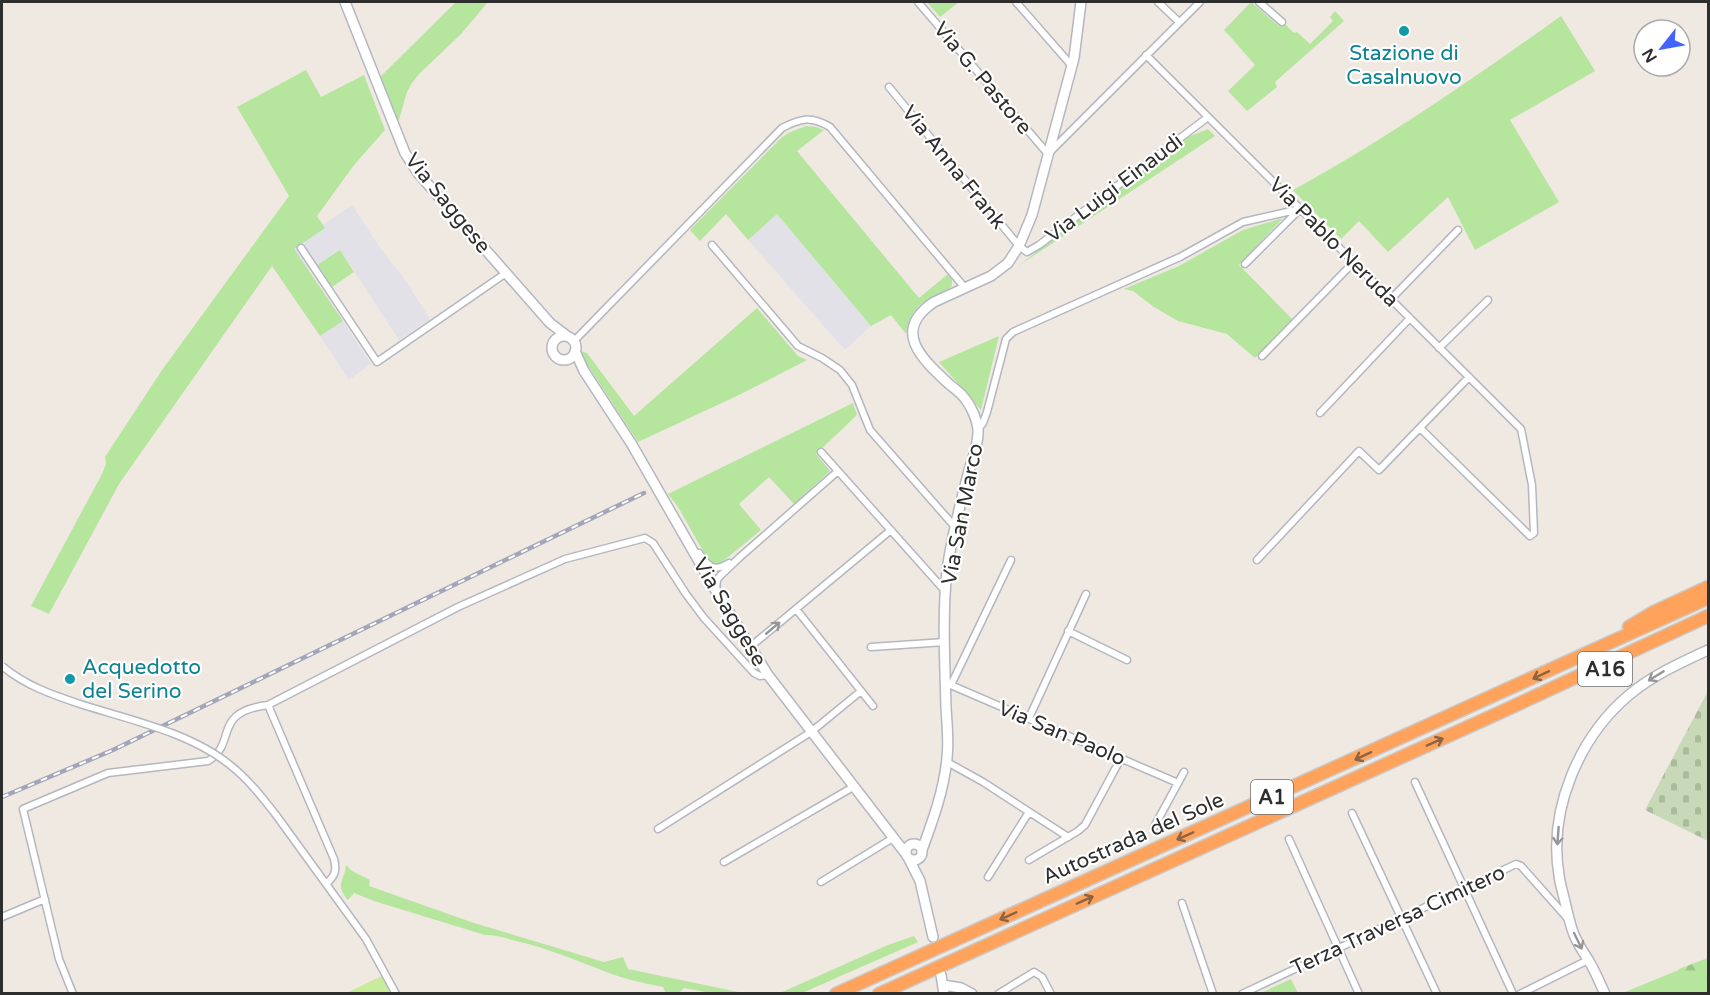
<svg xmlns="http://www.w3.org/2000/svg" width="1710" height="995" font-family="'Varela Round',sans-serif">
<defs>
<pattern id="forest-firs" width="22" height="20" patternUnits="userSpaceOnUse" patternTransform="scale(1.5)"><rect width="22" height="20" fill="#b6e59e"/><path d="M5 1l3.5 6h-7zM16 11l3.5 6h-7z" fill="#9dc588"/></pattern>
<pattern id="cemetery-stones" width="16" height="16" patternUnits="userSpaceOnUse" patternTransform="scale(1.5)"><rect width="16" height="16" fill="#c8d9b8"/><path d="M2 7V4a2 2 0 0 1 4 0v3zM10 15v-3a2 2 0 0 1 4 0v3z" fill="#acbb9e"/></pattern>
</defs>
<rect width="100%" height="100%" fill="#efe9e1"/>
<path fill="#e3e1e8" d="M352,205L381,249L401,274L430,319L399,340L340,250L308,271L293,249L324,228L323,225Z
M777,214L871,326L845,350L748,240Z
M343,321L371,364L349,380L320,336Z"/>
<path fill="#b6e59e" d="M456,2H488L461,34L419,74L412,83L407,92L398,123L380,77Z
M927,2H959L940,17Z
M1251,2L1279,26L1284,23L1294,33L1297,32L1310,44L1333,21L1330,17L1335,11L1344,21L1275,82L1277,87L1247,111L1228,91L1255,65C1244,53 1235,41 1224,30Z
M1561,16L1595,71L1510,120L1559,202L1475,250L1448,197L1388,252L1359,221L1341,239L1293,190C1387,139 1474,78 1561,16Z
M306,70L321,97L364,75L385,130L354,165L317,216L325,228L294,249L343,321L320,336L272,266L119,484L49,614L31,606L102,474L106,464L105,457L162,370L289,196L237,107Z
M806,126L816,127L824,130L797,151L919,298L948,274L952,280V286C947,291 941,293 935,296C918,303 908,315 906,334L891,315L871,326L777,214L748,240L726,214L700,241L690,230L780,139L788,133Z
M1208,129L1215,136L1018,266L1186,138Z
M1283,218L1239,265L1293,320L1255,358L1227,334L1178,321L1154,307L1133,291L1124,289L1179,266L1243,230Z
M340,250L354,272L332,287L317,265Z
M757,308L798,356L807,360L741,394L638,442L581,355L580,351L587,353L634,416Z
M999,336L981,410L939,362Z
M853,403L857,415L816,454L830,471L794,504L769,477L739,504L761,530L721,563C715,566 711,563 707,558L678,507L668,494Z
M346,865L352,871L370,880L369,886L474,923L604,962L623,957L628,969L743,993H711L684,988L679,993H666L663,987C643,983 623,979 604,971C575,960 547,948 516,941C506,938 496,935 485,935L374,901L354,893L348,900C334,884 345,880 346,865Z
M914,936L918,942L802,993H780L888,945Z
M1708,958V993L1620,994Z
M1291,979L1298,993H1261Z"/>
<path fill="url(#forest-firs)" d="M1708,958V977L1682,991L1679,969Z"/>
<path fill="url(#cemetery-stones)" d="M1708,691V841L1645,810Z"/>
<path fill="#c9ec9a" d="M382,976L390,993H346Z"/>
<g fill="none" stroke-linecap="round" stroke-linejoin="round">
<g stroke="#b4b7c1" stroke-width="9">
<path id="street" d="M918,2L1048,154L1200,2
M1016,2L1072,66
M1158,2L1179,22
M1259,2L1282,22
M1146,55L1521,429L1532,485L1534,533L1530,536L1420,428
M889,87L1019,246L1027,252L1039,245L1208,117
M712,245L798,346L822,358L840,370L852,385L870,430L955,527
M301,248L377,362L506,273
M1245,264L1300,209
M1391,299L1458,230
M574,341L782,128C801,118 811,116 830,127L965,288
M1439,348L1488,300
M1262,356L1354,262
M1320,413L1410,318
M978,429L983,423L987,412L1006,339L1013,332L1180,257L1243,222L1300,209
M821,452L946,592
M699,553C708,566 713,573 729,563
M1257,560L1359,451L1379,470L1469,377
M716,590L717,580L720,576L740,557L838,471
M796,609L873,706
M1068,631L1127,660
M750,647L891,530
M871,647L945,642
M946,683L1178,783
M951,685L1011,560
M268,705L334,859C337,871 335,876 326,884
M1029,718L1086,594
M947,762L983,782L1068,837
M1415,782L1513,994
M1352,813L1437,994
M276,815L366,939L396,994
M1154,827L1184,772
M658,829L811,732L861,691
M1289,839L1359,994
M1029,860L1078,831L1085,825L1121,758
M724,862L853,787
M988,877L1029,812
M821,882L893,838
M1182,903L1213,994
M2,917L45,899
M73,994L59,959L23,809L108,773L208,761C238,743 211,712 268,705L458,607L565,559L645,538L653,543L686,594L704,618L754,673L760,676L768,675
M998,994L1034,972L1042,977L1051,994
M1242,994L1516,864L1521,866L1569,920
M1520,994L1588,960"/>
</g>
<g stroke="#b4b7c1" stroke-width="12">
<path id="secondary" d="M345,2L405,153L418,173L550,323L567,336
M552 348a12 12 0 1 1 24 0a12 12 0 1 1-24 0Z
M575,351L584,371L631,443L716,591L768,675L906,854
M906 852a8 8 0 1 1 16 0a8 8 0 1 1-16 0Z
M922,850C933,820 944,790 947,758C949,742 947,724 946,708C945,665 942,614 947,571C951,539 960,505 968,474C972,459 979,444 978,429C977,420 972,408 966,400C962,394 955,389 949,384C922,359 891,331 934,302L991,276L1008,263L1019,246L1032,215L1074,58L1081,2
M909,859L920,881L933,937
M941,975L944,994
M943,985L961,988L972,994
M1605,994C1600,983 1595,971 1589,961C1584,953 1579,946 1575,937C1570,926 1568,914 1565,902C1563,893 1560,884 1559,875C1548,810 1579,737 1629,695C1653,675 1680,663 1708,650"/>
</g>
<g stroke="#c9c9c9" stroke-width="15">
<path id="highway" d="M1629,627L1654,612L1708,587
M836,994L1708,598
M879,994L1501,712L1708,616"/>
</g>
<use href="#street" stroke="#fff" stroke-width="6"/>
<use href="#secondary" stroke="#fff" stroke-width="9"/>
<use href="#highway" stroke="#ffa35c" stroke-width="12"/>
<g stroke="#a3a6b8" stroke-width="4.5">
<path id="rail" d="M2,797L113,750L644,493"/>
</g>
<use href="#rail" stroke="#fff" stroke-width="2" stroke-dasharray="7" stroke-linecap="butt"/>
<g stroke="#b4b7c1" stroke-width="9" stroke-linecap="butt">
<path id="street-bridge" d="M2,666C26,686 53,695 83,705C131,720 191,733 230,765C248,779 262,797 276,815"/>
</g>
<use href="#street-bridge" stroke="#fff" stroke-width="6"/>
</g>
<defs><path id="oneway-shaft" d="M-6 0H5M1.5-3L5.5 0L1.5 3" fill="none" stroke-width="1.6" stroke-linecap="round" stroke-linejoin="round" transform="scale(1.5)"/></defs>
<g stroke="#969696">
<use href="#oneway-shaft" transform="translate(773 628) rotate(-40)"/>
<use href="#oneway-shaft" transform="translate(1656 676) rotate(148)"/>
<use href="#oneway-shaft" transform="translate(1558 836) rotate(94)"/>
<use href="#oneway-shaft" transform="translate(1578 941) rotate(64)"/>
</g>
<g stroke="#8c6343">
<use href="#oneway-shaft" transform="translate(1541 675) rotate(155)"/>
<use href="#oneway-shaft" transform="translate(1435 742) rotate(-24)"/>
<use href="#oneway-shaft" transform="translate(1363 756) rotate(155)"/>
<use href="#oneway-shaft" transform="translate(1185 836) rotate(156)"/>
<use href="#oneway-shaft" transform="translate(1085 900) rotate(-24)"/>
<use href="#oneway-shaft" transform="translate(1008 916) rotate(156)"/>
</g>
<g fill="#0f9aa8" stroke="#fff" stroke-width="2">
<circle cx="1404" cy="31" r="6"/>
<circle cx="70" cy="679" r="6"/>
</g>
<g text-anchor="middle" stroke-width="4.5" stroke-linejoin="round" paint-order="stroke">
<g fill="#fff" stroke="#6d6d6d" stroke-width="1.5">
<rect x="1578" y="652" width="54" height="34" rx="4.5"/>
<rect x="1251" y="780" width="42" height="34" rx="4.5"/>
</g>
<g font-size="20" font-weight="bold" fill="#2e2e2e">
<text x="1605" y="676">A16</text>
<text x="1272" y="804">A1</text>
</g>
<g font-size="21" fill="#0d838f" stroke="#fff">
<text x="1404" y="60">Stazione di<tspan x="1404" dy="24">Casalnuovo</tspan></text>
<text x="82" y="674" text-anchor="start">Acquedotto<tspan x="82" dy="24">del Serino</tspan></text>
</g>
<g font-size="21" fill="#2e2e2e" stroke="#fff">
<text transform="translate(983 78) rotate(50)" y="7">Via G. Pastore</text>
<text transform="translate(954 167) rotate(51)" y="7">Via Anna Frank</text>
<text transform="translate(1114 188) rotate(-37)" y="7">Via Luigi Einaudi</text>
<text transform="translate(448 203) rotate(51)" y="7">Via Saggese</text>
<text transform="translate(1334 242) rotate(45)" y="7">Via Pablo Neruda</text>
<text transform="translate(962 514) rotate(-79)" y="7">Via San Marco</text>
<text transform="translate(730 612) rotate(59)" y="7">Via Saggese</text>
<text transform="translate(1062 733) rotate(23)" y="7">Via San Paolo</text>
<text transform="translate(1133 838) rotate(-24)" y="7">Autostrada del Sole</text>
<text transform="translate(1398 920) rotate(-25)" y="7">Terza Traversa Cimitero</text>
</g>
</g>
<rect width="1710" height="995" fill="none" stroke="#2e2e2e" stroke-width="6"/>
<g transform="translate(1662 48) rotate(239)"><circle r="28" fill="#ffffff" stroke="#ababab" stroke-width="1.5"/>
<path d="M0-4.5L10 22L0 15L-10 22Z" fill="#4264fb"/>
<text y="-9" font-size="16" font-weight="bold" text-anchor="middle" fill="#2e2e2e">N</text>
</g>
</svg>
